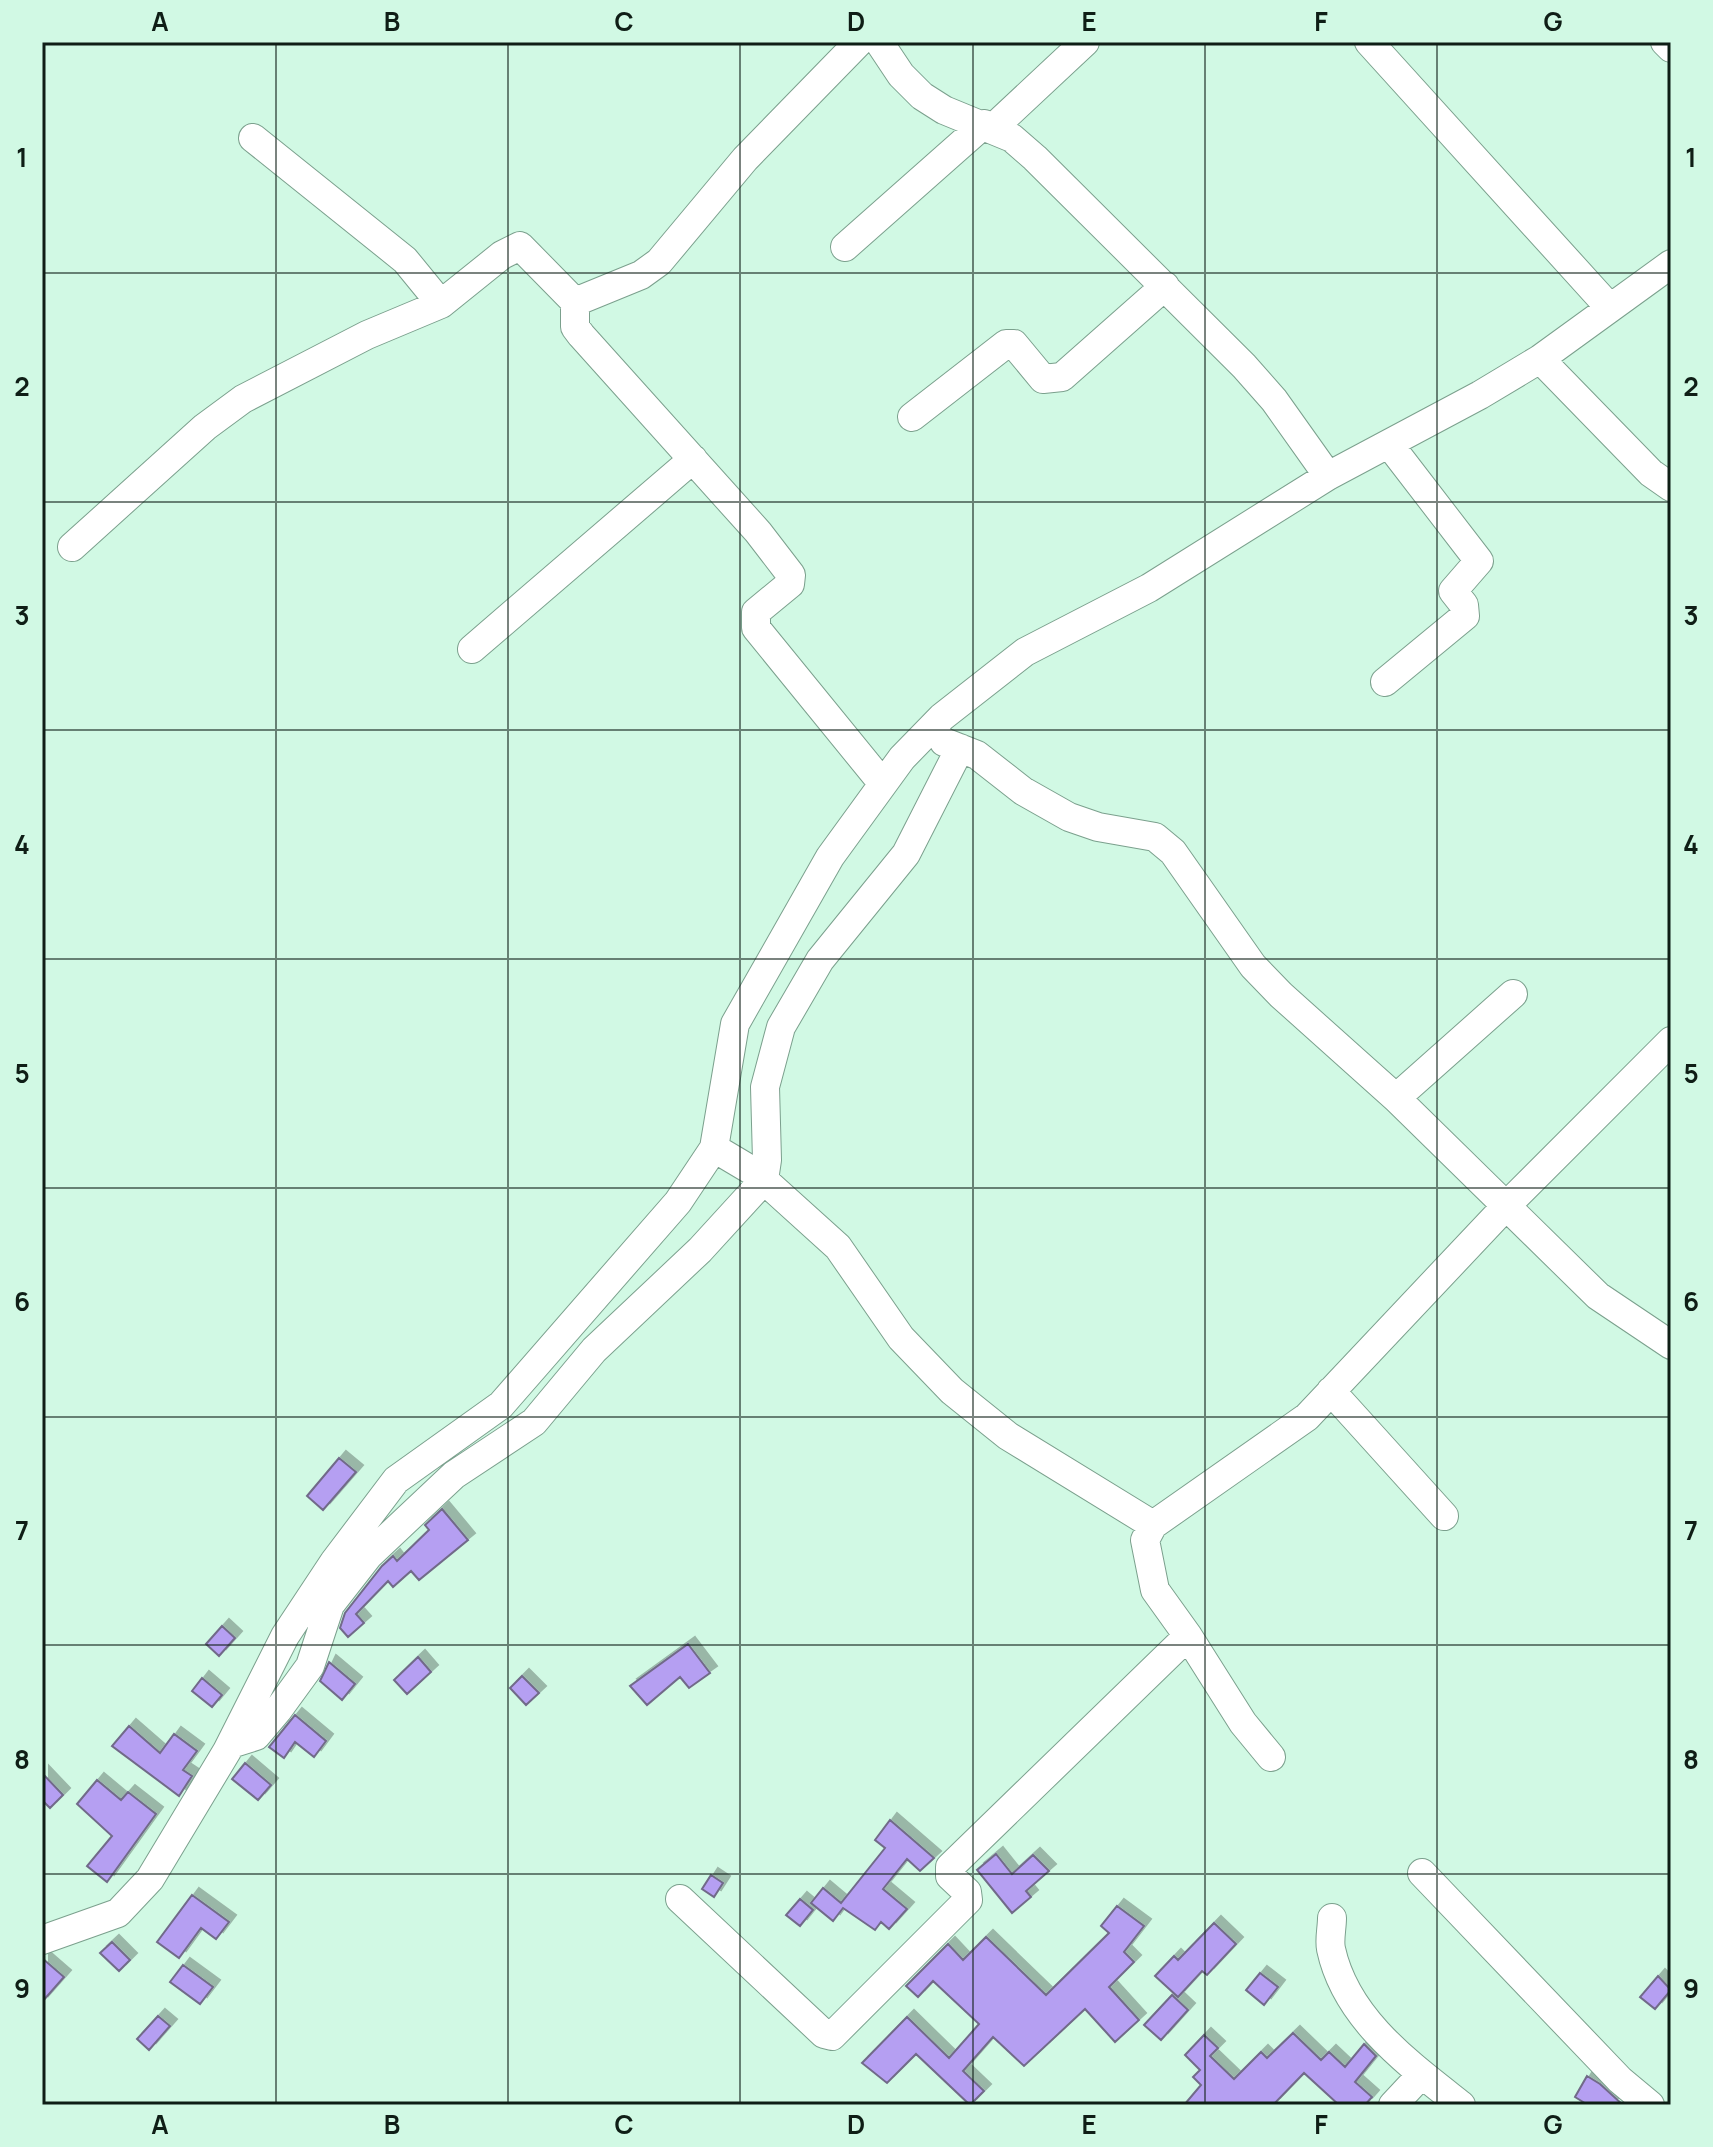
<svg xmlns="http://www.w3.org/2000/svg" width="1713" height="2147" font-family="Manrope,sans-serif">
<defs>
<filter id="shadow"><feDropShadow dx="7" dy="-7" stdDeviation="0" flood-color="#0004"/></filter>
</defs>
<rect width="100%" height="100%" fill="#d1f9e4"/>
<path fill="#b59ff2" stroke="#716a89" stroke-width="2" filter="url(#shadow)" d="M339,1458L356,1472L323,1510L307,1496Z
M442,1509L468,1540L419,1580L411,1571L393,1587L388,1581L356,1614L364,1623L348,1637L340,1628L345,1613L382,1566L393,1556L397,1561L429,1530L425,1525Z
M222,1626L235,1638L219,1656L206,1644Z
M688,1644L710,1673L689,1688L680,1677L647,1705L630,1686Z
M418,1657L431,1672L407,1694L394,1680Z
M329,1662L355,1684L342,1700L320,1681Z
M522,1676L539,1693L526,1705L510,1688Z
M202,1678L222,1695L212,1707L192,1691Z
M295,1715L326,1741L314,1757L295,1742L284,1758L269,1747Z
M129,1726L160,1753L174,1734L197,1751L183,1770L192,1776L179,1796L112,1746Z
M245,1763L271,1785L258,1800L232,1779Z
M42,1773L63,1795L50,1808L42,1800Z
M97,1780L121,1800L128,1792L156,1814L107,1882L87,1866L112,1836L77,1804Z
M890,1820L934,1858L920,1871L907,1859L883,1889L907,1909L889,1929L881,1922L875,1930L843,1908L833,1921L811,1903L823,1888L841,1903L885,1848L875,1840Z
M996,1854L1012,1874L1033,1855L1049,1871L1026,1891L1031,1897L1012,1913L977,1870Z
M711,1875L723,1883L714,1897L702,1889Z
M192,1895L229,1922L216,1939L201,1928L179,1958L157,1942Z
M800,1899L813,1910L800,1926L786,1915Z
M1117,1906L1144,1926L1124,1952L1134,1962L1109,1987L1139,2020L1115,2042L1085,2009L1024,2066L993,2037L963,2071L984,2091L970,2105L916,2054L887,2083L862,2063L907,2017L949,2058L979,2024L933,1981L918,1997L906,1986L948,1944L963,1960L986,1937L1046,1995L1109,1933L1101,1926Z
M1214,1923L1236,1944L1207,1975L1202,1971L1178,1997L1155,1976L1174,1956L1178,1960Z
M112,1942L130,1960L119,1971L100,1953Z
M42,1958L64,1977L42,2002Z
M183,1965L213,1987L200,2004L170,1982Z
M1260,1973L1278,1987L1264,2005L1246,1990Z
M1658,1976L1671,1990L1655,2009L1640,1997Z
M1172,1995L1188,2010L1161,2040L1144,2025Z
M158,2016L170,2026L149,2050L137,2039Z
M1293,2033L1321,2060L1329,2052L1345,2067L1364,2044L1376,2056L1355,2082L1372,2097L1365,2105H1339L1304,2073L1273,2105H1184L1201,2085L1193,2077L1200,2070L1185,2055L1204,2035L1218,2048L1210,2056L1234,2079L1261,2052L1267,2058Z
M1587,2076L1600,2084L1623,2105H1588L1575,2097Z"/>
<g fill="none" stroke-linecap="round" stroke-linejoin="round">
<g stroke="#7ba08d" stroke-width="30">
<path id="minor" d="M879,42L901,75L922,96L944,110L1012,138L1035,158L1244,366L1274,400L1328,476
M1369,42L1610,308
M1665,42L1671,48
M993,128L1085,42
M253,138L405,260L441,304
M845,247L984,124
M575,302L641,275L659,262L745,159L859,42
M1540,359L1651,473L1671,487
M912,417L1006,344H1014L1043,379L1062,377L1165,286
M72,547L205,427L243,399L367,335L441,304L502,255L520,246L575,302V327L581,335L758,532L791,575L790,584L756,612V628L883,784
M472,649L693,459
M1385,682L1465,616L1464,605L1453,591L1479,561L1389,444
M944,742L977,755L1023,791L1069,817L1098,827L1155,837L1173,852L1253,966L1281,995L1396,1098L1598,1296L1671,1345
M1396,1098L1513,994
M714,1148L756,1173L838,1247L901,1338L952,1391L1008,1436L1153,1525
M1331,1391L1444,1516
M231,1744L256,1736L278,1710L310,1666L330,1605L369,1555L454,1475L534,1422L594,1350L700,1250L764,1180L767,1160L765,1087L781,1027L820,960L906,854L960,748
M1271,1757L1243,1723L1188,1636L1155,1590L1145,1540L1153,1525L1307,1417L1507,1205L1671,1041
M1422,1873L1620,2080L1650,2105
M680,1899L824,2034L832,2036L968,1900L967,1892L950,1876V1867L1188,1636
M1332,1918C1332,1928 1329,1940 1331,1949C1346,2019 1409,2064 1461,2105
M42,1940L118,1913L150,1879L227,1751L285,1636L334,1562L396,1480L501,1405L678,1202L714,1148L735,1024L830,857L902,758L942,717L1025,652L1149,588L1328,476L1480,395L1540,359L1671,264
M1393,2105L1422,2074"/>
</g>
<use href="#minor" stroke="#fff" stroke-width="28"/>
</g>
<path fill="none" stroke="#0f1e16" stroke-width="2" stroke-opacity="0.55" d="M276,42V2105M508,42V2105M740,42V2105M973,42V2105M1205,42V2105M1437,42V2105M42,273H1671M42,502H1671M42,730H1671M42,959H1671M42,1188H1671M42,1417H1671M42,1645H1671M42,1874H1671"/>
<rect width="1713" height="2147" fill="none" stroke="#d1f9e4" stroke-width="88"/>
<rect x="44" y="44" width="1625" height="2059" fill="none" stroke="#0f1e16" stroke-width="3"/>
<g font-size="26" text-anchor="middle" font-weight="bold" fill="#0f1e16">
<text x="160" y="31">A</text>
<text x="392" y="31">B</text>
<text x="624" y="31">C</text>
<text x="856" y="31">D</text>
<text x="1089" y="31">E</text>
<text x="1321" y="31">F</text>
<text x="1553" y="31">G</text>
<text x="22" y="167">1</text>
<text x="1691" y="167">1</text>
<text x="22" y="396">2</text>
<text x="1691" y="396">2</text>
<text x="22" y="625">3</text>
<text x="1691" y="625">3</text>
<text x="22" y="854">4</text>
<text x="1691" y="854">4</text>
<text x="22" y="1083">5</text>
<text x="1691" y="1083">5</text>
<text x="22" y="1311">6</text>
<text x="1691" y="1311">6</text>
<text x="22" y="1540">7</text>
<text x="1691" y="1540">7</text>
<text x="22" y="1769">8</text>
<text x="1691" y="1769">8</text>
<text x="22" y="1998">9</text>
<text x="1691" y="1998">9</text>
<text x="160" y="2134">A</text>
<text x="392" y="2134">B</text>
<text x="624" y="2134">C</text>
<text x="856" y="2134">D</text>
<text x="1089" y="2134">E</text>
<text x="1321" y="2134">F</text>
<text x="1553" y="2134">G</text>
</g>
</svg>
